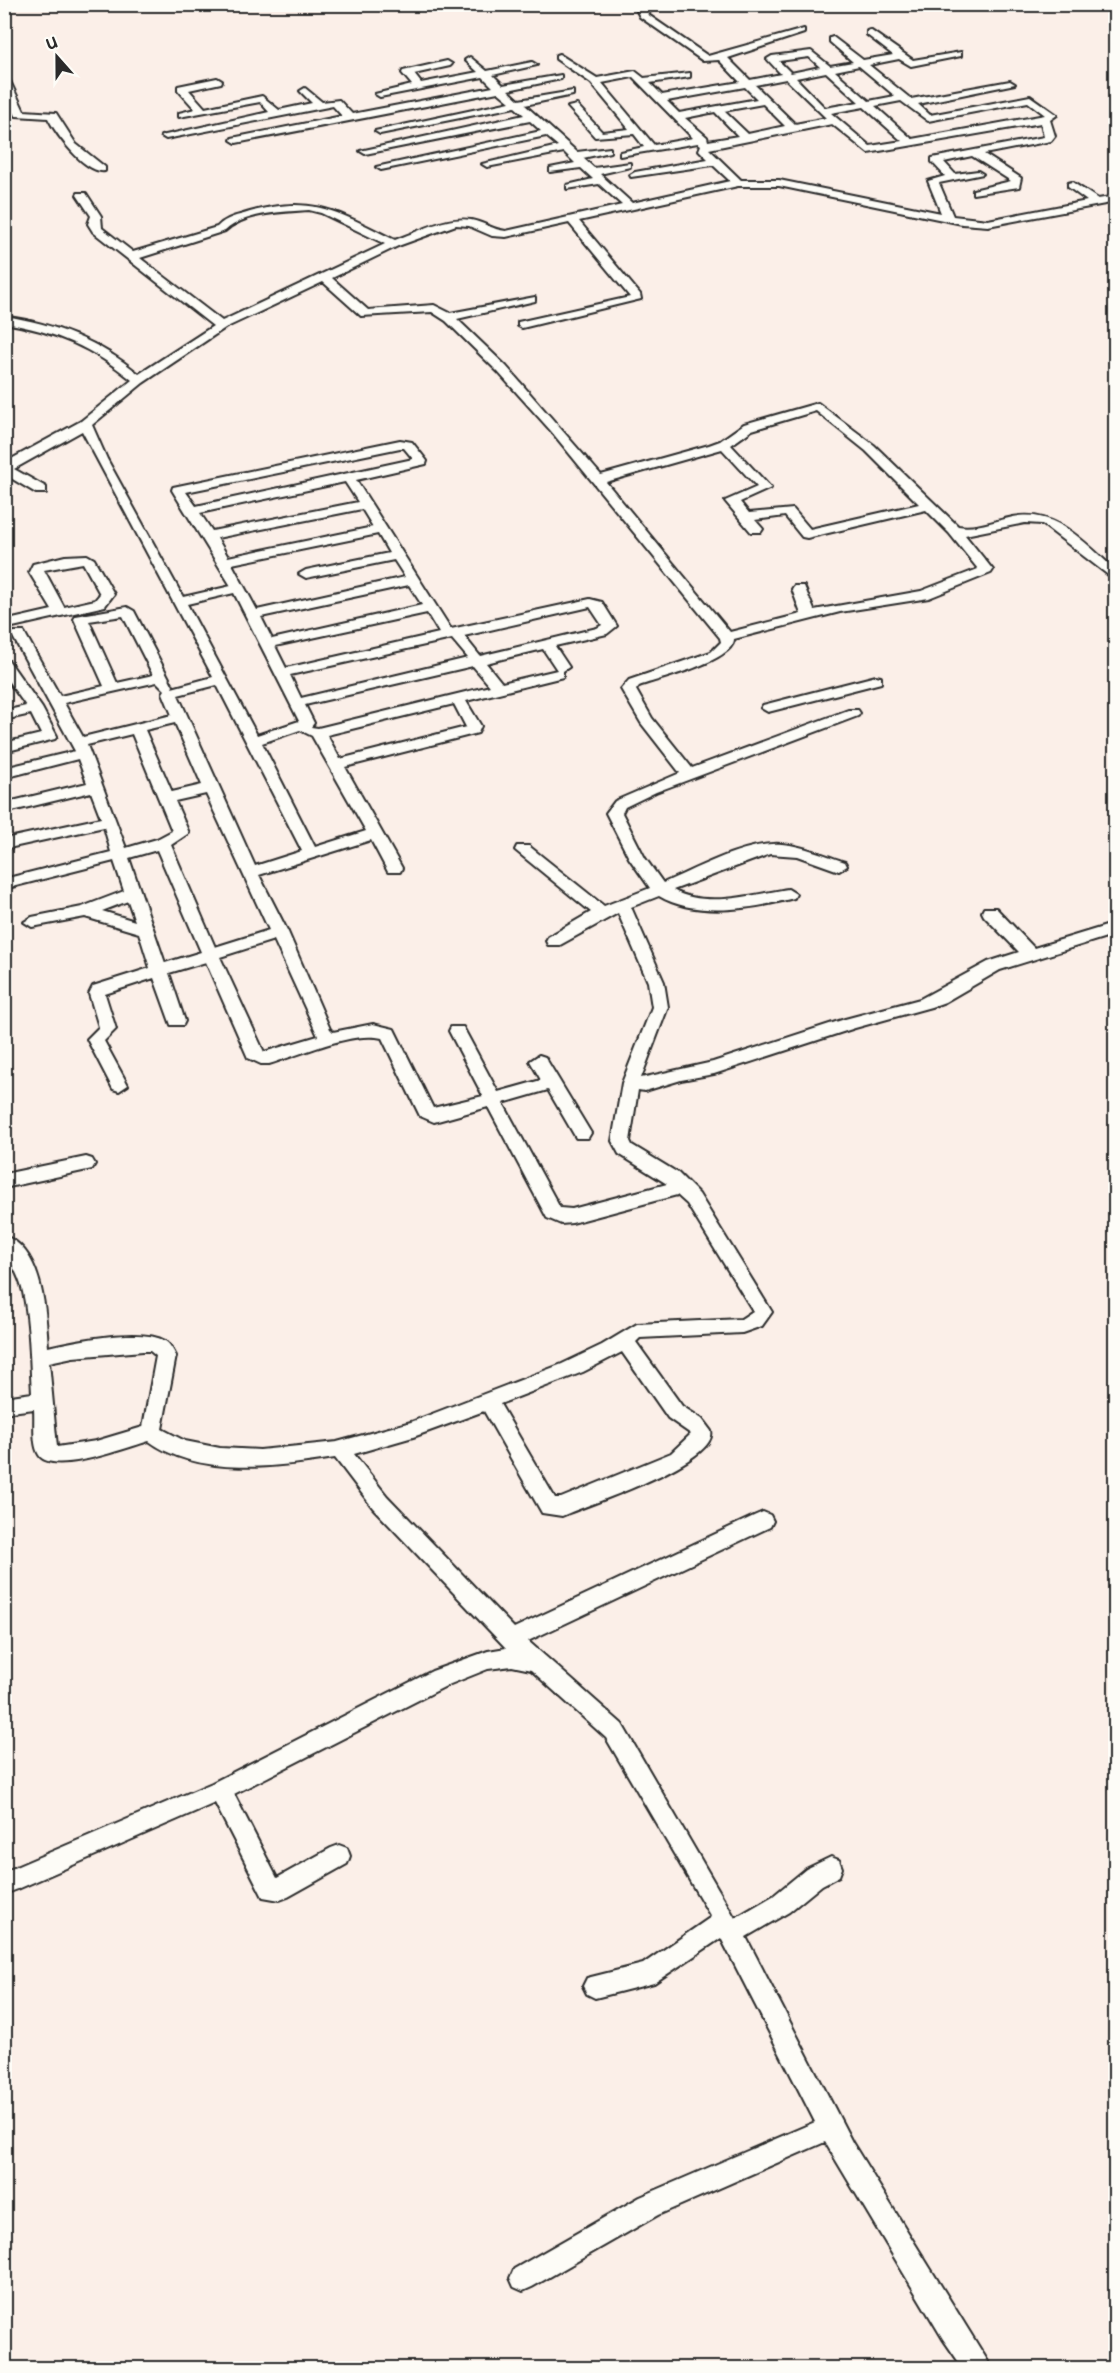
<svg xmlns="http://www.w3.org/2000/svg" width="1120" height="2373" font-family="Mali,sans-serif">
<rect width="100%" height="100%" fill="#fbefe8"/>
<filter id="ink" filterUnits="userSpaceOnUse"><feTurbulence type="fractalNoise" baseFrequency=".0167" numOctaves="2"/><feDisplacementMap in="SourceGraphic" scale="12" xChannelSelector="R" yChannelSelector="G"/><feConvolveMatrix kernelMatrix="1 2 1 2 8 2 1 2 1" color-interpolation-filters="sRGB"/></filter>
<g filter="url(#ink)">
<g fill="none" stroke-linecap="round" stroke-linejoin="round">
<g stroke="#2b2b2b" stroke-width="4">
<path id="minor" d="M648,4H660L647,14L708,56L804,29V33L728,58L750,80L781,74L767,59L772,56L811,51L830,66L853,62L830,42V38L833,37L863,60L893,55L867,35V31L870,30L913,60L961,52V56L911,66L899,59L869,65L911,99L1010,81L1015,84L918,104L930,115L1030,96L1057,115L1050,120L1055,136L1051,141L984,154L1021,178L1019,187L973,194V190L1011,181L972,156L944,162L955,174L978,171L983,174L939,183L953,216L988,220L1087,201L1068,187V183L1072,182L1098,199L1116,196V202L988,226L962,224L779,186H738L579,221L640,294L641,299L522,328L518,326V322L630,297L569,223L506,237L492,236L469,226L456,225L398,246L332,278L368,310L434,305L450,313L535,297V301L457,319L506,366L601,475L709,445L720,441L744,424L818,403L874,445L958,526C977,529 994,521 1013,517C1057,508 1085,544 1116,570V581L1042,524L1025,523L965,535L993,570L991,573L929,598L840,612L734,639C734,661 658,679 639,686L636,690L652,718L692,768L848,710H858L860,713L858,716L656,792L625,807L622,813L645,858L663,883C696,869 746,841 782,844C804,846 824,855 845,862L847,866L839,871L797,856L770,854L673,890C705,909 754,894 788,889L796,894L794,898C753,909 696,918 659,896L631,907L664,982L668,1007L641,1078L713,1062L845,1019L920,999L988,962L1019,952L984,916L982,912L984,908H996L1034,948L1116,923V934L1000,970L945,1002L931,1007L855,1028L714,1074L681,1080L645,1091L638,1090L630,1141L632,1145L678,1173L699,1194L772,1312L762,1326L742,1333L640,1338L636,1342L682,1406L702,1419L711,1431C719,1461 593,1503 569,1513L562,1516L542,1513L484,1411L413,1437L354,1454L387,1496L514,1628L756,1515L763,1512L770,1515L773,1521L770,1527L528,1641L622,1724L735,1918L773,1896L806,1869L831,1857L839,1860L842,1868L839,1876L822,1885L789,1912L746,1937L852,2142L992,2368H963L943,2339L825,2142L658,2215L532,2287L523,2291L514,2287L510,2278L514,2269L640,2197L815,2122L721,1938L654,1983L595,1998L587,1994L583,1986L587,1978L643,1964L711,1917L606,1738L531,1670L512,1666L488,1669L448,1685L234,1794L277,1878L331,1848L339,1845L347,1848L350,1856L347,1864L288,1897L280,1900L263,1897L215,1803L18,1889L10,1892L4,1890V1872L212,1783L432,1671L488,1651L506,1648L373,1508L335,1458C278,1467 199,1478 149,1441C128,1447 52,1476 39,1455C32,1444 35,1422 34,1409L4,1413V1397L32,1393C30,1360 30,1324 23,1292C18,1269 4,1258 4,1236C43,1248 46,1314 48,1347C74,1341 142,1327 165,1341C170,1344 173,1350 176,1356L162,1429L185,1441L220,1448L260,1450L337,1442L411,1422L562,1364L602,1345L637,1324L741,1319L753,1311L687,1204L677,1195L572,1223L561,1224L547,1218L488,1107L434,1122L420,1116L382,1038C351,1031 300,1055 269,1064H261L248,1058L206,962L169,973L185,1021L183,1025H171L154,978L105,994L116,1029L104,1041L128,1085L119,1091L113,1089L87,1039L99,1027L89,994L93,986L150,968L139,933L85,917L32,927L24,922L32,917L82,907L124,891L114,861L4,889V879L111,852L104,827L4,849V839L101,818L91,792L4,813V803L87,783L78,759L4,778V768L75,751L12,635L14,632H24L60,696L104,686L74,619L76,616L127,607L134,611L173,686L172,688L213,677L82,431L14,469L46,487V493H36L4,474V463L81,421L132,380C93,348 54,331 4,323V316C56,324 99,341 139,374L213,326L93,232L88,224L91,216L77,195L78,193H86L101,216L102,228L133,252L217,227C226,217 238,216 250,212C313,194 340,213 395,240C418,232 446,216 471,220C483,222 493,230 506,231L622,205L599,184L567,189V185L593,179L581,168L550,172V168L575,163L564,152L487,167L482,164L558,146L546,136L381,170L376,167L541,131L530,121L365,154L360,151L524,115L515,107L380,134L375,131L510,102L498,92L236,143L231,140L232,138L342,116L333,106L166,139L161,136L269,112L260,102L179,117V113L195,109L178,90V86L217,78L222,81L221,83L189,90L205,108L262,96L279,110L312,103L300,91L305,88L322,102L339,100L352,114L493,87L483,77L380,97L375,94L412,85L402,73L403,71L447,61L452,64L450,66L414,74L421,83L478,72L465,60L470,57L487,71L532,62L537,65L493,75L503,85L561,75V79L508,90L519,100L573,91V95L525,105L577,152L610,148V152L583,158L594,168L630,163V167L600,174L632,203L730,181L713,165L631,177L630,175L635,172L708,159L699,150L701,145L698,143L620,156V152L644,147L634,134L595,137L568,107L577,105L602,132L629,129L591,83L556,59V55L559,54L597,78L635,71L644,78L690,73V77L650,83L662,95L740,82L719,60L703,61L640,17L637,11ZM809,57L820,67L791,73L779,61ZM859,66L895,96L869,101L835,71ZM826,72L859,102L825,108L796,78ZM633,77L693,138L654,145L602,83ZM786,79L826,118L795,124L755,85ZM745,87L757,99L679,113L667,101ZM901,101L928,121L1028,102L1045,115L912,139L875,106ZM763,104L785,126L748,134L724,111ZM864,107L902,141L870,146L831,113ZM715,112L738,136L708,141L707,137L685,118ZM1041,123L1044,137L932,158V162L945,176L928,181L941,213L779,180H741L709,149L832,124L868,153ZM309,210L321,213L385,244L222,321L140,258L225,231C245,212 283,212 309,210ZM323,282L361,316L432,312L446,321L498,372L551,431L720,638L721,642L711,652L629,680L621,689L641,723L680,773L615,801L606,813L629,858L650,888L604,906L529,846H517L515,850L591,912L548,937L546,941L548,945H560L618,913L648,982L652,1007L622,1083L612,1141L619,1154L667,1184L572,1209L560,1208L503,1103L548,1090L576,1138H588L591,1133L545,1057L539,1055L530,1061L541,1080L498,1092L463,1027H451L449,1031L483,1096L433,1108L394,1029L373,1024L333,1032L330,1029L288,932L259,875L371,840L388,872H400L402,868L345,767L478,733L481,726L466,701L563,677V671L569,667L555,646L607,634L617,626L602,602L590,599L451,629L356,480L426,464L427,461L412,442L400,440L173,487L172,490L231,586L183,597L107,459L92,425L143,383L225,328ZM816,411L866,451L919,504L810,529L793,509L749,513L740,502L771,488L731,445L752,430ZM400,448H404L413,459L196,506L186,492ZM722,449L757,487L725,501L751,532H761L763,529L755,520L785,516L802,537L807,538L926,510L949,533L978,569L921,591L814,610L804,586H794L792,589L801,614L730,632L606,482ZM345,482L358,502L212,531L200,513ZM362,509L373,527L228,557L217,538ZM378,534L389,553L306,570L299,574L306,578L394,560L405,577L257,610L232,564ZM409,585L422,605L272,639L261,617ZM234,593L299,721L257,735L187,604ZM590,607L602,625L597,628L480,656L464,636ZM427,613L439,633L286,668L275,646ZM123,616L153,675L117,683L89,621ZM452,639L468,658L301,698L290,675ZM543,649L557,670L502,683L486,663ZM473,666L490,686L318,728L311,727L314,723L305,705ZM157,682L165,690L163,693L172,715L83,737L64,703ZM217,685L302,851L255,866L178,695ZM454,704L466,727L340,759L327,735ZM175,723L202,785L172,792L145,730ZM300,730L312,736L366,831L315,847L262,743ZM132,734L172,831L157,839L126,848L87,745ZM206,794L269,930L215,947L171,845L189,833L175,801ZM157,850L201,952L165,963L129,858ZM128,901L135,921L102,911ZM274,940L318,1036L264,1052L220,957ZM143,1351H150L156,1356L143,1427L96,1441L57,1447L49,1362L73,1357ZM622,1352L668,1418L691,1434L671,1453L561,1498H555L500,1404L583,1372Z
M4,76L9,79L24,111L56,113L76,144L105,167V171C85,174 56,134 48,118L16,116L4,91Z
M87,555L94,559L114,594L105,606L4,629V621L52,610L29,572L33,564L65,556ZM83,563L100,594L95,600L64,607L44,570Z
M4,660L9,661L42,708L57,736L55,739L4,752V743L41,734L31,714L4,720V711L26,706L4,675Z
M876,676L881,677V683L768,712L761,708L763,705Z
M86,1157L92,1159L95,1164L92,1169L4,1188V1174Z"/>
</g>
<use href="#minor" fill="#fdfcf7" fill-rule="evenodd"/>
</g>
</g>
<rect width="1120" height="2373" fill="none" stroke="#fdfcf7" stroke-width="24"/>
<rect x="12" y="12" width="1096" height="2349" fill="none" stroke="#2b2b2b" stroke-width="2" filter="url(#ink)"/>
<g transform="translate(57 57) rotate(339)" stroke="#fdfcf7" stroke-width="4.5" paint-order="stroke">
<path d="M0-4.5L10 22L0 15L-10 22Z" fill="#2b2b2b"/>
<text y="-9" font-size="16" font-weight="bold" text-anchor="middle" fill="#2b2b2b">U</text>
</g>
</svg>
